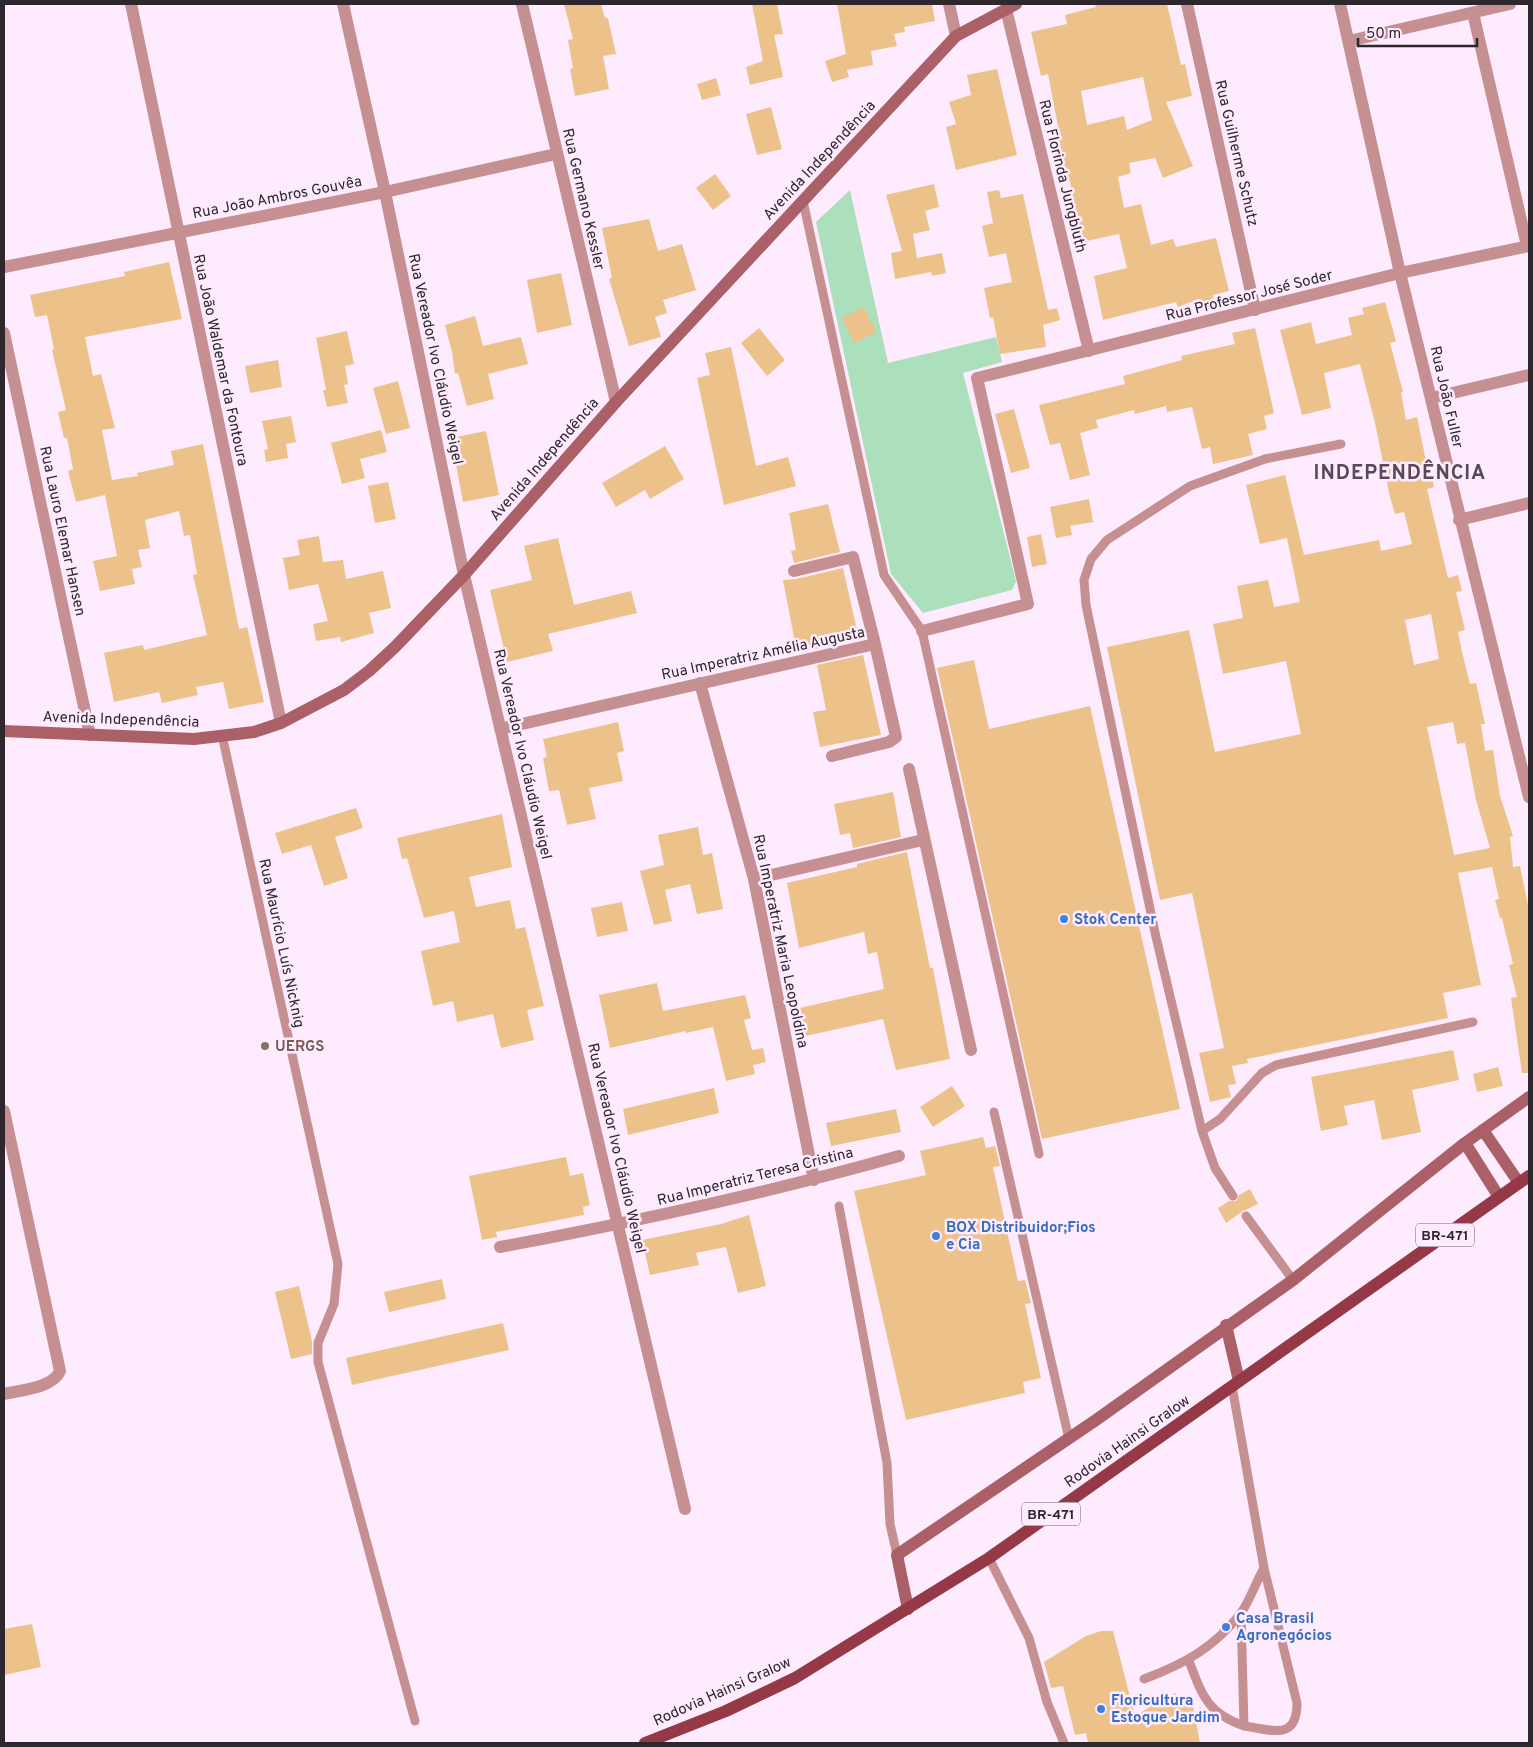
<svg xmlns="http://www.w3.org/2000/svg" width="1533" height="1747" font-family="Overpass,sans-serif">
<rect width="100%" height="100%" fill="#feebfe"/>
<path fill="#acdfbc" d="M850,190L888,363L996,337L1002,362L963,373L1016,581L1012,590L923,613L891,574L816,222Z"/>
<path fill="#ecc28a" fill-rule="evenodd" d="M564,4H601L605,18H608L616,54L603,56L609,89L575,96L570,69L573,68L568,40L573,39Z
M752,4H777L783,34L774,35L783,77L750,85L746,67L763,61Z
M837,4H932L935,21L904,27L905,32L894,34L897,46L871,51L873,65L847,70L849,77L832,82L825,61L846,54Z
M1095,4H1167L1181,65L1185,64L1192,96L1166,102L1193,166L1163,178L1155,158L1129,163L1131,173L1118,177L1124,208L1141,204L1151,245L1173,239L1176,247L1216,238L1229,291L1213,295L1215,307L1201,310L1199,299L1178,307L1176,302L1103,320L1094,276L1127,268L1119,234L1082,242L1069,177H1066L1063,164L1065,163L1058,138L1060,137L1048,74L1041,76L1031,32L1067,24L1065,15L1096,7ZM1143,77L1152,120L1127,130L1124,116L1087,125L1081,91Z
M997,69L1017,155L956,170L946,127L956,124L949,102L971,95L967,75Z
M716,78L721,95L702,100L697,84Z
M771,107L782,149L757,155L746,114Z
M715,174L731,196L713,210L696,188Z
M934,184L939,207L925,211L930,230L913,234L917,258L942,253L946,273L932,276L931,272L895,279L891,253L902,251L886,195Z
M999,190L1001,198L1023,194L1048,310L1057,308L1060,320L1043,325L1046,347L1000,354L993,317L990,318L984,288L1012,282L1006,253L989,257L982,226L993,223L987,192Z
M649,219L658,251L682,244L696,290L663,300L667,313L655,317L661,337L629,346L609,279L612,278L602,228Z
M169,262L182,319L85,337L93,376L101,374L115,428L102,430L112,480L138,476L137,473L174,465L171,451L203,444L239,629L247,627L264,702L229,709L223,682L196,687L198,695L162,703L159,692L114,702L104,653L143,645L144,650L207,635L193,575L197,574L190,535L184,536L179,511L145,520L150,548L138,550L142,567L132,569L135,584L100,591L93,561L117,556L105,495L76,502L68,471L73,469L67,438H64L58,412L66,410L52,350L54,349L47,315L35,317L30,295L125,276L124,272Z
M561,273L572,325L537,333L527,280Z
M1385,302L1396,341L1390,343L1403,392H1401L1406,420L1417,417L1428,471H1431L1434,487L1427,489L1448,578L1458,575L1462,591L1456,592L1465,630L1458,632L1462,652L1470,684L1476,683L1485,724H1481L1485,751L1493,750L1500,796L1513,836L1510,837L1513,867L1520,866L1529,910V1073H1522L1511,998L1517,997L1509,965L1513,964L1502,918H1500L1495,900L1499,899L1492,867L1458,873L1481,985L1443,993L1448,1018L1247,1059L1248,1063L1232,1066L1236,1084L1228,1085L1231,1097L1210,1102L1199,1053L1224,1048L1192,893L1160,900L1107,647L1189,630L1215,752L1301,734L1286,661L1223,674L1213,624L1243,618L1237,586L1268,580L1274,607L1300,602L1287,538L1260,544L1246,485L1285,475L1304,555L1379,540L1381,551L1412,544L1404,512L1395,514L1390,497L1375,423L1360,364L1324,373L1331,408L1302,415L1280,330L1311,322L1316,344L1352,335L1348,318L1364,314L1362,308ZM1431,614L1439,659L1414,665L1405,620ZM1453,722L1457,744L1465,743L1476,800L1490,848L1454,855L1427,727Z
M864,307L876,332L854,343L842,318Z
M475,316L483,346L521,337L528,364L488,374L494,399L467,406L458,373L455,374L452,352L445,325Z
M759,328L785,360L767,376L741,343Z
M1255,328L1274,413L1264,416L1267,429L1248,434L1253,455L1213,464L1210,447L1202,449L1192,407L1167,412L1166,406L1135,414L1134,410L1096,420L1098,428L1080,433L1090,475L1070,480L1060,443L1050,445L1039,405L1125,384L1123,376L1182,360L1181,356L1235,344L1232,333Z
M347,331L354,364L345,366L348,384L344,385L348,403L327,407L323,390H326L316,338Z
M731,347L756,466L788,457L796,486L724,505L697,378L710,375L705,353Z
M278,360L282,387L250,393L245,366Z
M398,381L410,428L386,434L373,388Z
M1014,409L1030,468L1011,473L995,414Z
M291,416L296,442L286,444L288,458L266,462L264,450L268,449L262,421Z
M381,430L387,452L360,459L365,478L342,484L331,443Z
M486,431L499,495L463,502L451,438Z
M665,446L684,479L650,499L645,490L616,507L602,483Z
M388,482L396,519L375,523L368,486Z
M1089,499L1093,522L1070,526L1072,535L1056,538L1050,507Z
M828,504L840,552L794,563L791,551L796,550L789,513Z
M1041,534L1047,564L1032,567L1027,537Z
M319,536L323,562L343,560L346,579L383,571L391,608L369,613L374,633L341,642L340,637L316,641L313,624L328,621L318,584L289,590L283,558L300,555L297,540Z
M558,538L574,605L631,591L637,613L548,634L553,651L507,662L490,590L532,580L524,546Z
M843,568L859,639L797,653L783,580L796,579Z
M863,655L881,735L820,747L813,712L826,710L817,665Z
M974,660L989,729L1090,706L1180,1109L1042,1139L937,668Z
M618,722L624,751L617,753L623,781L589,788L596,819L567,825L559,790L549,791L543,758L547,757L543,739Z
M893,792L901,837L853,848L850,833L840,835L834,804Z
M356,808L363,828L335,837L348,878L324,886L311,845L282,854L275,833Z
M502,814L512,867L469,877L476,907L510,900L516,929L525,927L544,1006L527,1010L534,1040L501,1048L493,1014L457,1022L453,1001L433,1006L421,951L460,942L454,911L424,918L407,858L402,859L397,838Z
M698,827L703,855L712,853L723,909L697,914L690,884L665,890L672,921L654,925L640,871L664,865L658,835Z
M907,852L930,968H933L950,1059L896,1070L883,1019L801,1037L795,1009L884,989L877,952L868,954L864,932L799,948L787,883L857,867V864Z
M622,902L628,931L597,937L591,908Z
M657,983L663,1011L745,995L751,1018L744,1020L752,1050L763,1048L766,1062L753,1065L755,1074L726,1081L713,1027L686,1033V1031L610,1048L599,995Z
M1453,1050L1459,1080L1412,1090L1421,1132L1382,1140L1374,1100L1344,1106L1348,1125L1321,1131L1311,1077Z
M1498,1067L1503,1086L1477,1092L1473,1074Z
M952,1086L965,1106L933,1127L920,1107Z
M714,1088L719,1113L628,1135L623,1109Z
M896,1109L901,1132L831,1146L826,1123Z
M983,1137L986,1148L995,1146L1000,1166L993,1167L1018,1281L1025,1280L1031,1303L1025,1304L1041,1378L1023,1382L1025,1393L906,1420L854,1191L926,1175L920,1151Z
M566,1157L570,1176L583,1173L590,1205L583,1207L584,1215L496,1232L497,1237L482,1240L469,1176Z
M1250,1189L1258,1204L1243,1211L1226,1223L1218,1208L1229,1201H1236L1239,1195Z
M749,1215L766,1286L738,1293L726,1247L696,1253L699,1265L650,1275L642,1240L721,1224Z
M442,1279L446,1299L389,1312L384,1292Z
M299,1286L312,1341V1354L291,1359L275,1292Z
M503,1323L509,1350L352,1385L346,1358Z
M32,1624L41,1667L4,1675V1629Z
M1101,1631H1113L1135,1716L1158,1702L1159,1700L1176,1693L1177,1698L1191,1695L1200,1743H1088L1086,1733L1075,1735L1063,1686L1051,1688L1044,1662L1086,1636Z"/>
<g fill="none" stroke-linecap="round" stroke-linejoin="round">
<path stroke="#c69093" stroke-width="9" d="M803,201L884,575L922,631L1039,1154
M222,735L338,1264L334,1304L318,1343V1362L415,1721
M994,1112L1069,1439
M1202,1131L1220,1119L1262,1073L1276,1065L1473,1022
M1233,1196L1215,1168L1202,1131L1156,937L1086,605L1084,580L1091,559L1107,540L1190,486L1265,459L1341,444
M839,1206L887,1463L890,1524L897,1555
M1246,1216L1293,1280
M1232,1386L1264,1568L1297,1703C1297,1741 1272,1730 1244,1726
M989,1558L1029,1638L1047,1702L1064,1743
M1189,1661C1202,1695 1207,1713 1244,1726L1241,1612
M1144,1679C1184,1664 1214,1648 1241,1613C1250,1600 1256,1582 1264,1568"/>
<path stroke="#c69093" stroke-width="12" d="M131,4L281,723
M343,4L385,192L464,575L685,1509
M522,4L616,402
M949,4L956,36
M1187,4L1255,310
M1340,4L1400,273L1529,797
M1006,9L1089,351
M1473,13L1527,246
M1349,41L1510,4
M4,267L385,192L556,154
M4,333L90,735
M1431,398L1529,375
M1459,520L1529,503
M794,571L853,557L875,644
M922,631L1028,604L977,378L1400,273L1529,246
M700,683L754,879L814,1180
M500,729L875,644L896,737L889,742L832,756
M909,769L971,1050
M754,879L923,840
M4,1111L60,1371C53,1388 21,1390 4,1394
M500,1247C634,1222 767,1193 899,1156"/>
<path stroke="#ab5f66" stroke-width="12" d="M4,731L194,739L254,732L281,723L344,690L369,671L395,647L464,575L616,402L956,36L1016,4
M1483,1130L1519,1183
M1465,1143L1499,1197
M1226,1325L1239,1381
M908,1609L897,1555L1096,1420L1293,1280L1465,1143L1529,1097"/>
<path stroke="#963946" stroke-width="12" d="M645,1743L726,1711L795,1678L989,1558L1529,1176"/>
</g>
<g fill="#3f7fe0" stroke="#feebfe" stroke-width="2">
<circle cx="1064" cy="919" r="5"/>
<circle cx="936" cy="1236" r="5"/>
<circle cx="1226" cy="1627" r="5"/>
<circle cx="1101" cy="1709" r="5"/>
</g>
<circle fill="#8d6e63" stroke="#feebfe" stroke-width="2" cx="265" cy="1046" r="5"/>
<g text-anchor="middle" stroke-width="5" stroke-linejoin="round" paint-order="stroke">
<g fill="#feebfe" stroke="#6c626c" stroke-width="1">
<rect x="1416" y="1223.5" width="58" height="23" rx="4"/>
<rect x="1022" y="1502.5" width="58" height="23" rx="4"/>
</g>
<g font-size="14" font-weight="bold" fill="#2e272e">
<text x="1445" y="1240">BR-471</text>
<text x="1051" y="1519">BR-471</text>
</g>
<g font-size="15" fill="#2e272e" stroke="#feebfe">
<text transform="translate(1237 153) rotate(77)" y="5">Rua Guilherme Schutz</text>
<text transform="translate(819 160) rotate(-47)" y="5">Avenida Independência</text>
<text transform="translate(1063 176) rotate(76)" y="5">Rua Florinda Jungbluth</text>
<text transform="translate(277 197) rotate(-11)" y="5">Rua João Ambros Gouvêa</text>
<text transform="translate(584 199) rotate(77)" y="5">Rua Germano Kessler</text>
<text transform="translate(1249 295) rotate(-14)" y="5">Rua Professor José Soder</text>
<text transform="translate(436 359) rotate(78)" y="5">Rua Vereador Ivo Cláudio Weigel</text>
<text transform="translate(221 360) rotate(78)" y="5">Rua João Waldemar da Fontoura</text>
<text transform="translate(1447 397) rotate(77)" y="5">Rua João Fuller</text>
<text transform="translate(544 459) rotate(-49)" y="5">Avenida Independência</text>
<text transform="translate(63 531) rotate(78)" y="5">Rua Lauro Elemar Hansen</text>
<text transform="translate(763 653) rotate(-12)" y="5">Rua Imperatriz Amélia Augusta</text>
<text transform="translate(121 719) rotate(2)" y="5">Avenida Independência</text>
<text transform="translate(523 754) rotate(77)" y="5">Rua Vereador Ivo Cláudio Weigel</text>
<text transform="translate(781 941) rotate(78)" y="5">Rua Imperatriz Maria Leopoldina</text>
<text transform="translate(282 943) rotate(78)" y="5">Rua Maurício Luís Nicknig</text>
<text transform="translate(617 1148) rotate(77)" y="5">Rua Vereador Ivo Cláudio Weigel</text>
<text transform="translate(755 1176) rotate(-14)" y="5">Rua Imperatriz Teresa Cristina</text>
<text transform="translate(1127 1441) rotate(-35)" y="5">Rodovia Hainsi Gralow</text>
<text transform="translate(722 1691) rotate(-24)" y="5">Rodovia Hainsi Gralow</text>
</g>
<g font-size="15" font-weight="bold" fill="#366cbe" stroke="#feebfe" text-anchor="start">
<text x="1074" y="924">Stok Center</text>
<text x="946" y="1232">BOX Distribuidor;Fios<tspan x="946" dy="17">e Cia</tspan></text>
<text x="1236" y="1623">Casa Brasil<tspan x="1236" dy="17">Agronegócios</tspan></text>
<text x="1111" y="1705">Floricultura<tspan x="1111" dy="17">Estoque Jardim</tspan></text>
</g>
<g font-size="15" font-weight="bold" fill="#785e54" stroke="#feebfe" text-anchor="start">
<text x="275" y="1051">UERGS</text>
</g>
<g font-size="20" font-weight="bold" letter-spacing="1" fill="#584958" stroke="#feebfe">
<text x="1400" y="479">INDEPENDÊNCIA</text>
</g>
</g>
<rect width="1533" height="1747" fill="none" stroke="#2e272e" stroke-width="10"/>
<path d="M1358 38v8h119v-8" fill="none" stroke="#2e272e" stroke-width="2.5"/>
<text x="1366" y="38" font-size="15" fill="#2e272e" stroke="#feebfe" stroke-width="4" paint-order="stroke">50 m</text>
</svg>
